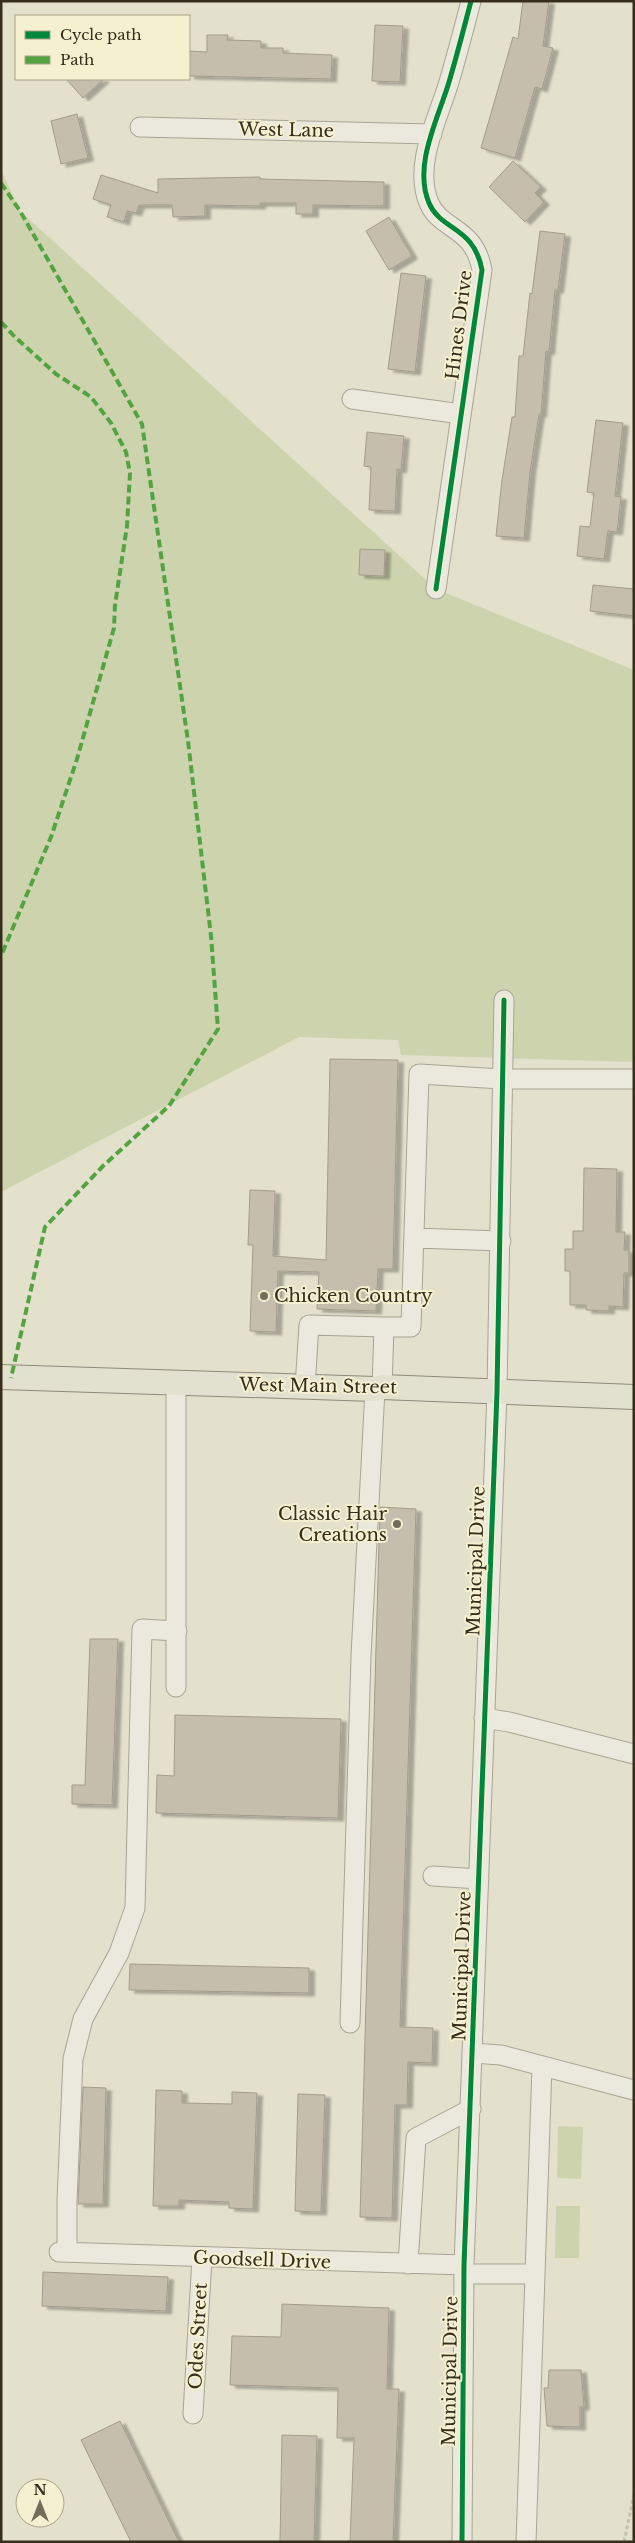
<svg xmlns="http://www.w3.org/2000/svg" width="635" height="2543" font-family="'Libre Baskerville',serif">
<defs>
<filter id="shadow"><feDropShadow dx="5.5" dy="3" stdDeviation="1" flood-color="#0004"/></filter>
</defs>
<rect width="100%" height="100%" fill="#e3e0cb"/>
<path fill="#cdd4ad" d="M1,170L20,211L436,589L634,670V1062L401,1055L398,1040L299,1037L1,1192Z
M558,2126L583,2127L581,2179L557,2178Z
M556,2206H580L579,2258H555Z"/>
<path fill="#c6beac" stroke="#a39b8b" filter="url(#shadow)" d="M523,1H549L543,46L553,48L542,89L535,87L515,158L481,148L513,37L518,39Z
M375,25L403,26L400,82L372,81Z
M207,35H228L227,40L261,41V48H283V53L332,55L331,79L189,76V51L207,52Z
M66,79H104L83,98Z
M77,114L88,158L61,164L51,121Z
M513,161L541,187L535,193L544,202L525,222L489,187Z
M101,175L158,193V179L260,177V179L384,182V206L313,205V214H296V203H260V206L205,205V216L173,217L172,205H139L136,213L127,211L124,222L107,217L111,205L93,199Z
M389,217L412,256L389,270L366,231Z
M540,231L565,234L558,290H555L549,352L546,351L541,414H539L530,472L524,538L496,536L502,480L512,417H515L519,356H523L530,293L532,294Z
M401,273L426,276L415,372L388,369Z
M596,420L623,423L615,496L621,497L617,532L608,531L604,559L577,556L580,526L590,527L594,493L587,492Z
M367,432L404,436L401,470L397,469L395,511L369,510L371,467L364,466Z
M360,549L385,550L384,576L359,575Z
M593,585L634,589V616L590,611Z
M330,1059L398,1060L393,1269H378L376,1311L317,1309L319,1272L278,1271L276,1332L250,1331L253,1245H248L250,1190L275,1191L273,1256L326,1260Z
M584,1168L617,1169L616,1232H625L624,1250H629V1273H624L623,1307L609,1306V1311L586,1310V1305H570V1271H565V1249H573V1231H583Z
M380,1507L416,1509L400,2027L433,2028L432,2063L408,2062L407,2105H395L392,2218L360,2217Z
M90,1639H118L112,1805L72,1804V1785H85Z
M175,1715L341,1719L338,1818L156,1813L157,1775L174,1776Z
M130,1964L309,1968V1993L129,1990Z
M83,2087L106,2088L103,2204H78Z
M156,2090L182,2091V2103L232,2104V2092L257,2093L253,2209L229,2208V2202L179,2200V2206H153Z
M298,2094L325,2095L321,2212L295,2211Z
M43,2272L168,2277L166,2311L42,2306Z
M282,2304L389,2308L387,2389H399L393,2542H350L354,2438H337L338,2388L230,2385L232,2336L281,2337Z
M549,2370H581L584,2407H580V2427L547,2426L544,2388H548Z
M120,2421L179,2542H131L81,2440Z
M282,2435L317,2436L314,2542H280Z"/>
<g fill="none" stroke-linecap="round" stroke-linejoin="round">
<g stroke="#a8a495" stroke-width="21">
<path id="minor" d="M140,127L432,134
M352,399L461,414
M436,589L482,270C474,226 441,231 429,203C413,165 438,119 449,82C457,55 464,28 471,1
M415,1238L501,1241
M384,1327H411L419,1074L502,1079H634
M305,1387L309,1325L384,1327L382,1387
M176,1687V1383
M484,1718L509,1722L634,1754
M433,1876L479,1879
M350,2023L361,1656L375,1389
M473,2053L501,2055L634,2090
M59,2252L464,2265
M67,2252V2201L73,2059L83,2019L119,1953L135,1908L142,1629L177,1631
M408,2264L416,2138L471,2109
M464,2274H535
M193,2414L202,2258
M462,2542L464,2265L497,1392L504,1000
M526,2542L542,2066"/>
</g>
<g stroke="#8d897b" stroke-width="26">
<path id="major" d="M1,1377L375,1389L382,1387L634,1397"/>
</g>
<path stroke="#c3c1b4" stroke-width="3" stroke-dasharray="4 2.5" stroke-linecap="butt" d="M624,2542L634,2494"/>
<use href="#minor" stroke="#ebe9dd" stroke-width="19"/>
<use href="#major" stroke="#e2e0ce" stroke-width="24"/>
<path stroke="#53a441" stroke-width="4" stroke-dasharray="8 4" stroke-linecap="butt" d="M1,183L20,211L142,424L188,741L211,936L218,1029L169,1106L103,1166L45,1227L11,1378
M1,322L15,337L56,374L91,397L111,423L126,452L130,473L127,526L115,605L114,628L77,759L51,837L1,956"/>
<g stroke="#f4f0d0" stroke-width="8">
<path id="cycleway" d="M436,589L482,270C474,226 441,231 429,203C413,165 438,119 449,82C457,55 464,28 471,1
M462,2542L464,2265L497,1392L504,1000"/>
</g>
<use href="#cycleway" stroke="#00873e" stroke-width="5"/>
</g>
<g fill="#736c5a" stroke="#f4f0d0" stroke-width="2">
<circle cx="264" cy="1296" r="5"/>
<circle cx="397" cy="1524" r="5"/>
</g>
<g text-anchor="middle" stroke-width="4" stroke-linejoin="round" paint-order="stroke">
<g font-size="18" fill="#362d1d" stroke="#f4f0d0">
<text transform="translate(286 130) rotate(1)" y="6">West Lane</text>
<text transform="translate(459 325) rotate(-83)" y="6">Hines Drive</text>
<text transform="translate(318 1386) rotate(1)" y="6">West Main Street</text>
<text transform="translate(476 1561) rotate(-88)" y="6">Municipal Drive</text>
<text transform="translate(462 1966) rotate(-88)" y="6">Municipal Drive</text>
<text transform="translate(262 2260) rotate(2)" y="6">Goodsell Drive</text>
<text transform="translate(198 2336) rotate(-87)" y="6">Odes Street</text>
<text transform="translate(450 2371) rotate(-89)" y="6">Municipal Drive</text>
</g>
<g font-size="18" fill="#362d1d" stroke="#f4f0d0" text-anchor="start">
<text x="274" y="1302">Chicken Country</text>
<text x="387" y="1520" text-anchor="end">Classic Hair<tspan x="387" dy="21">Creations</tspan></text>
</g>
</g>
<rect width="635" height="2543" fill="none" stroke="#362d1d" stroke-width="5"/>
<rect x="15" y="15" width="175" height="65" fill="#f4f0d0" stroke="#a8a288"/>
<rect x="25" y="31" width="25" height="8" fill="#00873e" stroke="#a8a288"/>
<text x="60" y="40" font-size="15" fill="#362d1d">Cycle path</text>
<rect x="25" y="56" width="25" height="8" fill="#53a441" stroke="#a8a288"/>
<text x="60" y="65" font-size="15" fill="#362d1d">Path</text>
<g transform="translate(40 2503)"><circle r="24" fill="#f4f0d0" stroke="#a8a288"/>
<path d="M0-4L9 19L0 12L-9 19Z" fill="#736c5a"/>
<text y="-8" font-size="14" font-weight="bold" text-anchor="middle" fill="#362d1d">N</text>
</g>
</svg>
